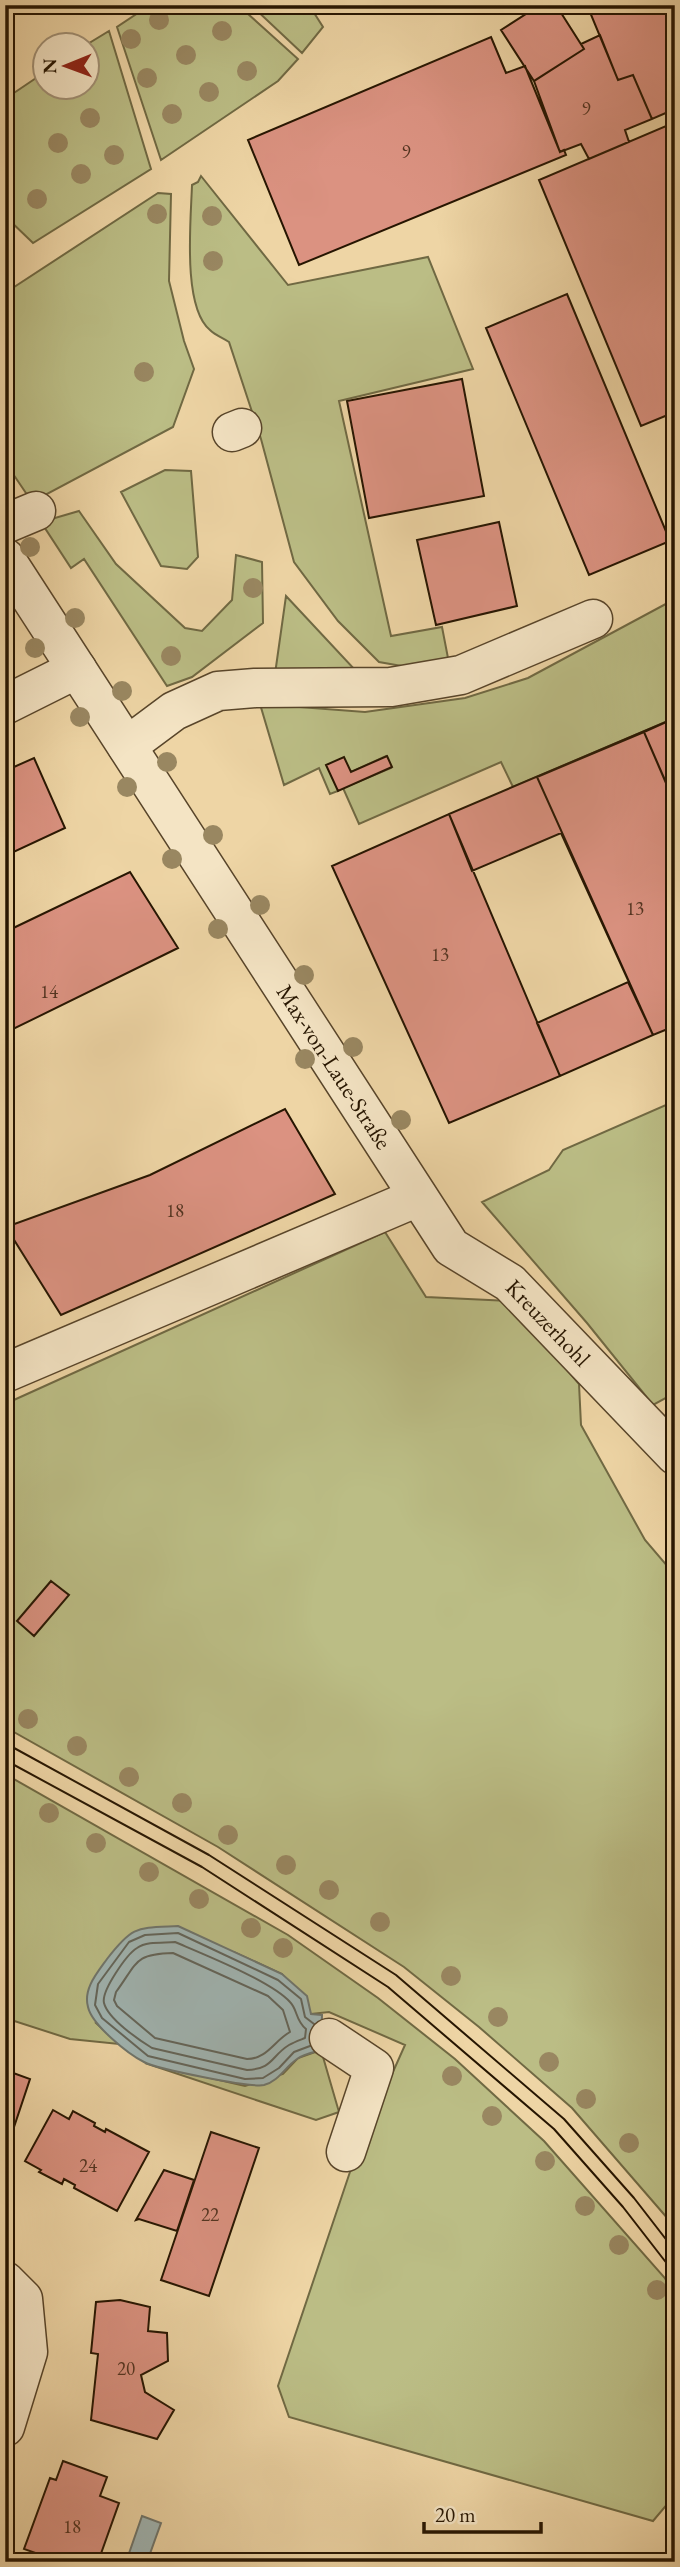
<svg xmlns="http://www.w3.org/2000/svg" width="680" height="2567" font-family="'EB Garamond',serif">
<rect width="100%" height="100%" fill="#eed5a5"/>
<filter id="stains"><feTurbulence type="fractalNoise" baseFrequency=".00286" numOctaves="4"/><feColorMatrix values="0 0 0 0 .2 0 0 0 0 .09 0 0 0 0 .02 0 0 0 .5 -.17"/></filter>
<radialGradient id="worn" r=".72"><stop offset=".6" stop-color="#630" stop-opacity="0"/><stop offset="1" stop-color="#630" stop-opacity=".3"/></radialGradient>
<path fill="#bbbd85" stroke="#706943" stroke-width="2" d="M150,5H238L298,59L278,81L161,160L117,27Z
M251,5H309L323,27L302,53Z
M109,31L151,169L33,243L5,216V99L45,72L46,88H88L86,45Z
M201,176L288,285L428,257L473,369L339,401L391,636L442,627L448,658L413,668L379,662L338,621L294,562L261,439L229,342C223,338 215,335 210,330C182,307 191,219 192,185L198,182Z
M158,193L171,194L169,281L184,341L194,369L173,427L32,502L5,462V293Z
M165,470L191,471L198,557L187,569L161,566L121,492Z
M79,511L116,564L185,628L202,631L232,600L236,555L262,562L263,623L192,677L167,686L84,559L71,568L41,522Z
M286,596L357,672L275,674Z
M675,599V718L513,787L501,762L359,824L343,788L391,768L386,756L351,772L338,791L330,794L319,768L284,785L260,704L365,712L465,698L528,678Z
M675,1101V1393L653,1405L587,1323L482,1202L549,1170L563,1150Z
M385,1232L426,1297L510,1301L579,1384L581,1425L645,1540L675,1575V2227L572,2108L479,2027L404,1967L218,1847L5,1727V1404Z
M5,1774L288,1935L378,1998L455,2059L544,2141L664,2277L675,2293V2495L653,2521L289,2417L278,2386L355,2157L405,2045L329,2012L311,2014L282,1974L234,1952L96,2023L119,2044L70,2039L5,2018Z
M321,2050L339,2112L316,2120L145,2063L245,2086L283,2074L298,2058Z"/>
<path fill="#a0b5b3" stroke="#6f756c" stroke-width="2" d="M178,1926L282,1974L307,1996L311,2014L322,2015L321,2050C314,2052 303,2054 297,2059C285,2067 279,2081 264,2085C251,2088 157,2069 144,2062C128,2054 92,2025 88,2007C83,1989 97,1973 107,1959C133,1925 137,1928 178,1926Z
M142,2516L161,2523L147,2562H126Z"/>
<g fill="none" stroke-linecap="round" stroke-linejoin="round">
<path stroke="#63655a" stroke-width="2" d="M175,1942C203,1954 271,1981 290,2002C298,2010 295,2020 306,2029L305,2038C300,2040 294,2042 289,2045C271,2056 273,2069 247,2070L152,2048C139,2040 108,2019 104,2003C101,1991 127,1954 137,1948C147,1941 163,1943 175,1942Z
M173,1953L268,1996L283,2010L290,2032C274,2041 267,2059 247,2059L155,2038L117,2006L114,2000L116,1992C138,1962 134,1954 173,1953Z
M310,2046L294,2052L279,2068L263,2078L245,2079L148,2056L102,2018L95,2005L98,1984L129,1942L145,1935L178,1933L278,1980L301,1999L305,2017L314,2024"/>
</g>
<path fill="#db9281" stroke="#261501" stroke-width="2" d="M540,5H556L584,49L534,81L501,30Z
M587,5H675V109L652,119L633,75L618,80Z
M600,35L618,80L633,75L652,119L625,130L629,142L589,159L581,144L560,152L534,81L584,49L581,44Z
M491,37L506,73L525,66L560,152L564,150L566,155L299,265L248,140Z
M666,126L675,149V412L641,426L539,180Z
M567,294L670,541L589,575L486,328Z
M462,379L484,496L369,518L347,401Z
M499,522L517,606L436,625L417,540Z
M675,718V793L671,794L675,804V1026L653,1035L561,833L472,871L449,814Z
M675,718V793L671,794L644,732Z
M644,732L675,804V1026L653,1035L537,777Z
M387,756L392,767L338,791L326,765L344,757L351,772Z
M34,758L65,828L5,856V771Z
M449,814L560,1076L449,1123L332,866Z
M130,872L178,948L5,1033V932Z
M628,982L653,1035L560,1076L537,1023Z
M285,1109L335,1194L61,1315L6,1227L150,1175Z
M51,1581L69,1595L34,1636L17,1621Z
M5,2070L30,2079L7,2148H5Z
M53,2110L69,2119L73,2111L95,2123L94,2126L105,2132L106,2129L149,2152L117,2211L74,2188L75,2185L64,2179L62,2184L39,2172L41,2170L25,2161Z
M211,2132L259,2148L209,2296L161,2280Z
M164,2170L194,2180L177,2231L139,2219L136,2220Z
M120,2300L150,2307L148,2331L167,2333L168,2361L141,2375L145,2392L174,2410L157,2439L91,2420L98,2354L91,2353L96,2302Z
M63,2461L107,2477L100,2496L119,2503L98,2562H61L24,2549L50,2478L56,2480Z"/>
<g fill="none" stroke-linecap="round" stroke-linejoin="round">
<g stroke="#58452a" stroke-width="41">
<g id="minor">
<path d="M232,432L242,428"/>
<path d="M5,524L36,511"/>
<path id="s1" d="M5,558L451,1247L510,1283L675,1455"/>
<path d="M5,705L77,669"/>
<path d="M127,746L174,711L218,691L255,688L391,687L461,675L593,619"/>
<path d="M5,1373L418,1197"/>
<path d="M329,2038L374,2068L346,2152"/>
<path d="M5,2281L23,2299L28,2352L5,2427"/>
</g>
</g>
<use href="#minor" stroke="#f4e4c4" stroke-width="38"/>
<path stroke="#261501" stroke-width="2" d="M5,1743L209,1855L396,1975L564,2119L634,2198L675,2251
M5,1760L202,1867L388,1987L554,2129L623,2207L675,2274"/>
</g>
<g fill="#998761">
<circle cx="159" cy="20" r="10"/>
<circle cx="222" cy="31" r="10"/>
<circle cx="131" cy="39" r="10"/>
<circle cx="186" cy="55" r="10"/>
<circle cx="247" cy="71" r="10"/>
<circle cx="147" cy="78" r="10"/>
<circle cx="209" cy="92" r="10"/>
<circle cx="172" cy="114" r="10"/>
<circle cx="90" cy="118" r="10"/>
<circle cx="58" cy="143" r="10"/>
<circle cx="114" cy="155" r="10"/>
<circle cx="81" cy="174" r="10"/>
<circle cx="37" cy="199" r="10"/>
<circle cx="157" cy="214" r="10"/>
<circle cx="212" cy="216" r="10"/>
<circle cx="213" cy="261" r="10"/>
<circle cx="144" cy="372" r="10"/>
<circle cx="30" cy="547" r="10"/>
<circle cx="253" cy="588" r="10"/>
<circle cx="75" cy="618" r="10"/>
<circle cx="35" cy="648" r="10"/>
<circle cx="171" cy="656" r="10"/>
<circle cx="122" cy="691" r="10"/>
<circle cx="80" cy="717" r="10"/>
<circle cx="167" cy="762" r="10"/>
<circle cx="127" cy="787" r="10"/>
<circle cx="213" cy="835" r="10"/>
<circle cx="172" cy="859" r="10"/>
<circle cx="260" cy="905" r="10"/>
<circle cx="218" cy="929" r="10"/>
<circle cx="304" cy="975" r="10"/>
<circle cx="353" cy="1047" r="10"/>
<circle cx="305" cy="1059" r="10"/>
<circle cx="401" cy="1120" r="10"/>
<circle cx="28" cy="1719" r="10"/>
<circle cx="77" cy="1746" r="10"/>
<circle cx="129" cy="1777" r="10"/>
<circle cx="182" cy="1803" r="10"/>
<circle cx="49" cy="1813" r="10"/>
<circle cx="228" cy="1835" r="10"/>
<circle cx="96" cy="1843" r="10"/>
<circle cx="286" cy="1865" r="10"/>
<circle cx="149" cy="1872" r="10"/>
<circle cx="329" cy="1890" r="10"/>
<circle cx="199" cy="1899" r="10"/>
<circle cx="380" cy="1922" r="10"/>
<circle cx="251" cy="1928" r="10"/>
<circle cx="283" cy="1948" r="10"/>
<circle cx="451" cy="1976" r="10"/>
<circle cx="498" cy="2017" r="10"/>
<circle cx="549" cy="2062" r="10"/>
<circle cx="452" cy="2076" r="10"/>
<circle cx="586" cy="2099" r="10"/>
<circle cx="492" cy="2116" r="10"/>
<circle cx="629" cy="2143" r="10"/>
<circle cx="545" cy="2161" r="10"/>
<circle cx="585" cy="2206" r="10"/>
<circle cx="619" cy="2245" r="10"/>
<circle cx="657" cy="2290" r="10"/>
</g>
<g text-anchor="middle" stroke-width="5" stroke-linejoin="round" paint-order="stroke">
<g font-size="19" fill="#533421">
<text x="586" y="115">9</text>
<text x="406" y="158">9</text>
<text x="635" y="915">13</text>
<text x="440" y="961">13</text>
<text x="49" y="998">14</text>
<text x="175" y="1217">18</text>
<text x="88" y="2172">24</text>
<text x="210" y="2221">22</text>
<text x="126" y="2375">20</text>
<text x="72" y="2533">18</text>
</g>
<g font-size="23" fill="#261501" stroke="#f4e4c4">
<text dy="8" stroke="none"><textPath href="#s1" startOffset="606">Max-von-Laue-Straße</textPath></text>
<text dy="8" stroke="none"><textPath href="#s1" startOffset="945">Kreuzerhohl</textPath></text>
</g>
</g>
<rect width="680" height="2567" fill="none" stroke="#eed5a5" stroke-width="28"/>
<rect x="7" y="7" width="666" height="2553" fill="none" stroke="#261501" stroke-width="3.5"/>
<rect x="14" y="14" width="652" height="2539" fill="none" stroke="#261501" stroke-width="2"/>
<g transform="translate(66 66) rotate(269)"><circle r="33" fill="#f4e4c4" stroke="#a29176" stroke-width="2"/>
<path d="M0-5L12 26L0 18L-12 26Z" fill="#8f2418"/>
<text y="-10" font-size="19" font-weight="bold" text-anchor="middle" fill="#261501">N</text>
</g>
<path d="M424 2522v10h117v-10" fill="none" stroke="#261501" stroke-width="3.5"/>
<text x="435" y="2522" font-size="21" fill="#261501" stroke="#f4e4c4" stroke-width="5" paint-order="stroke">20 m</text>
<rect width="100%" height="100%" filter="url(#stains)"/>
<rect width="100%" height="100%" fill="url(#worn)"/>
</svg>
